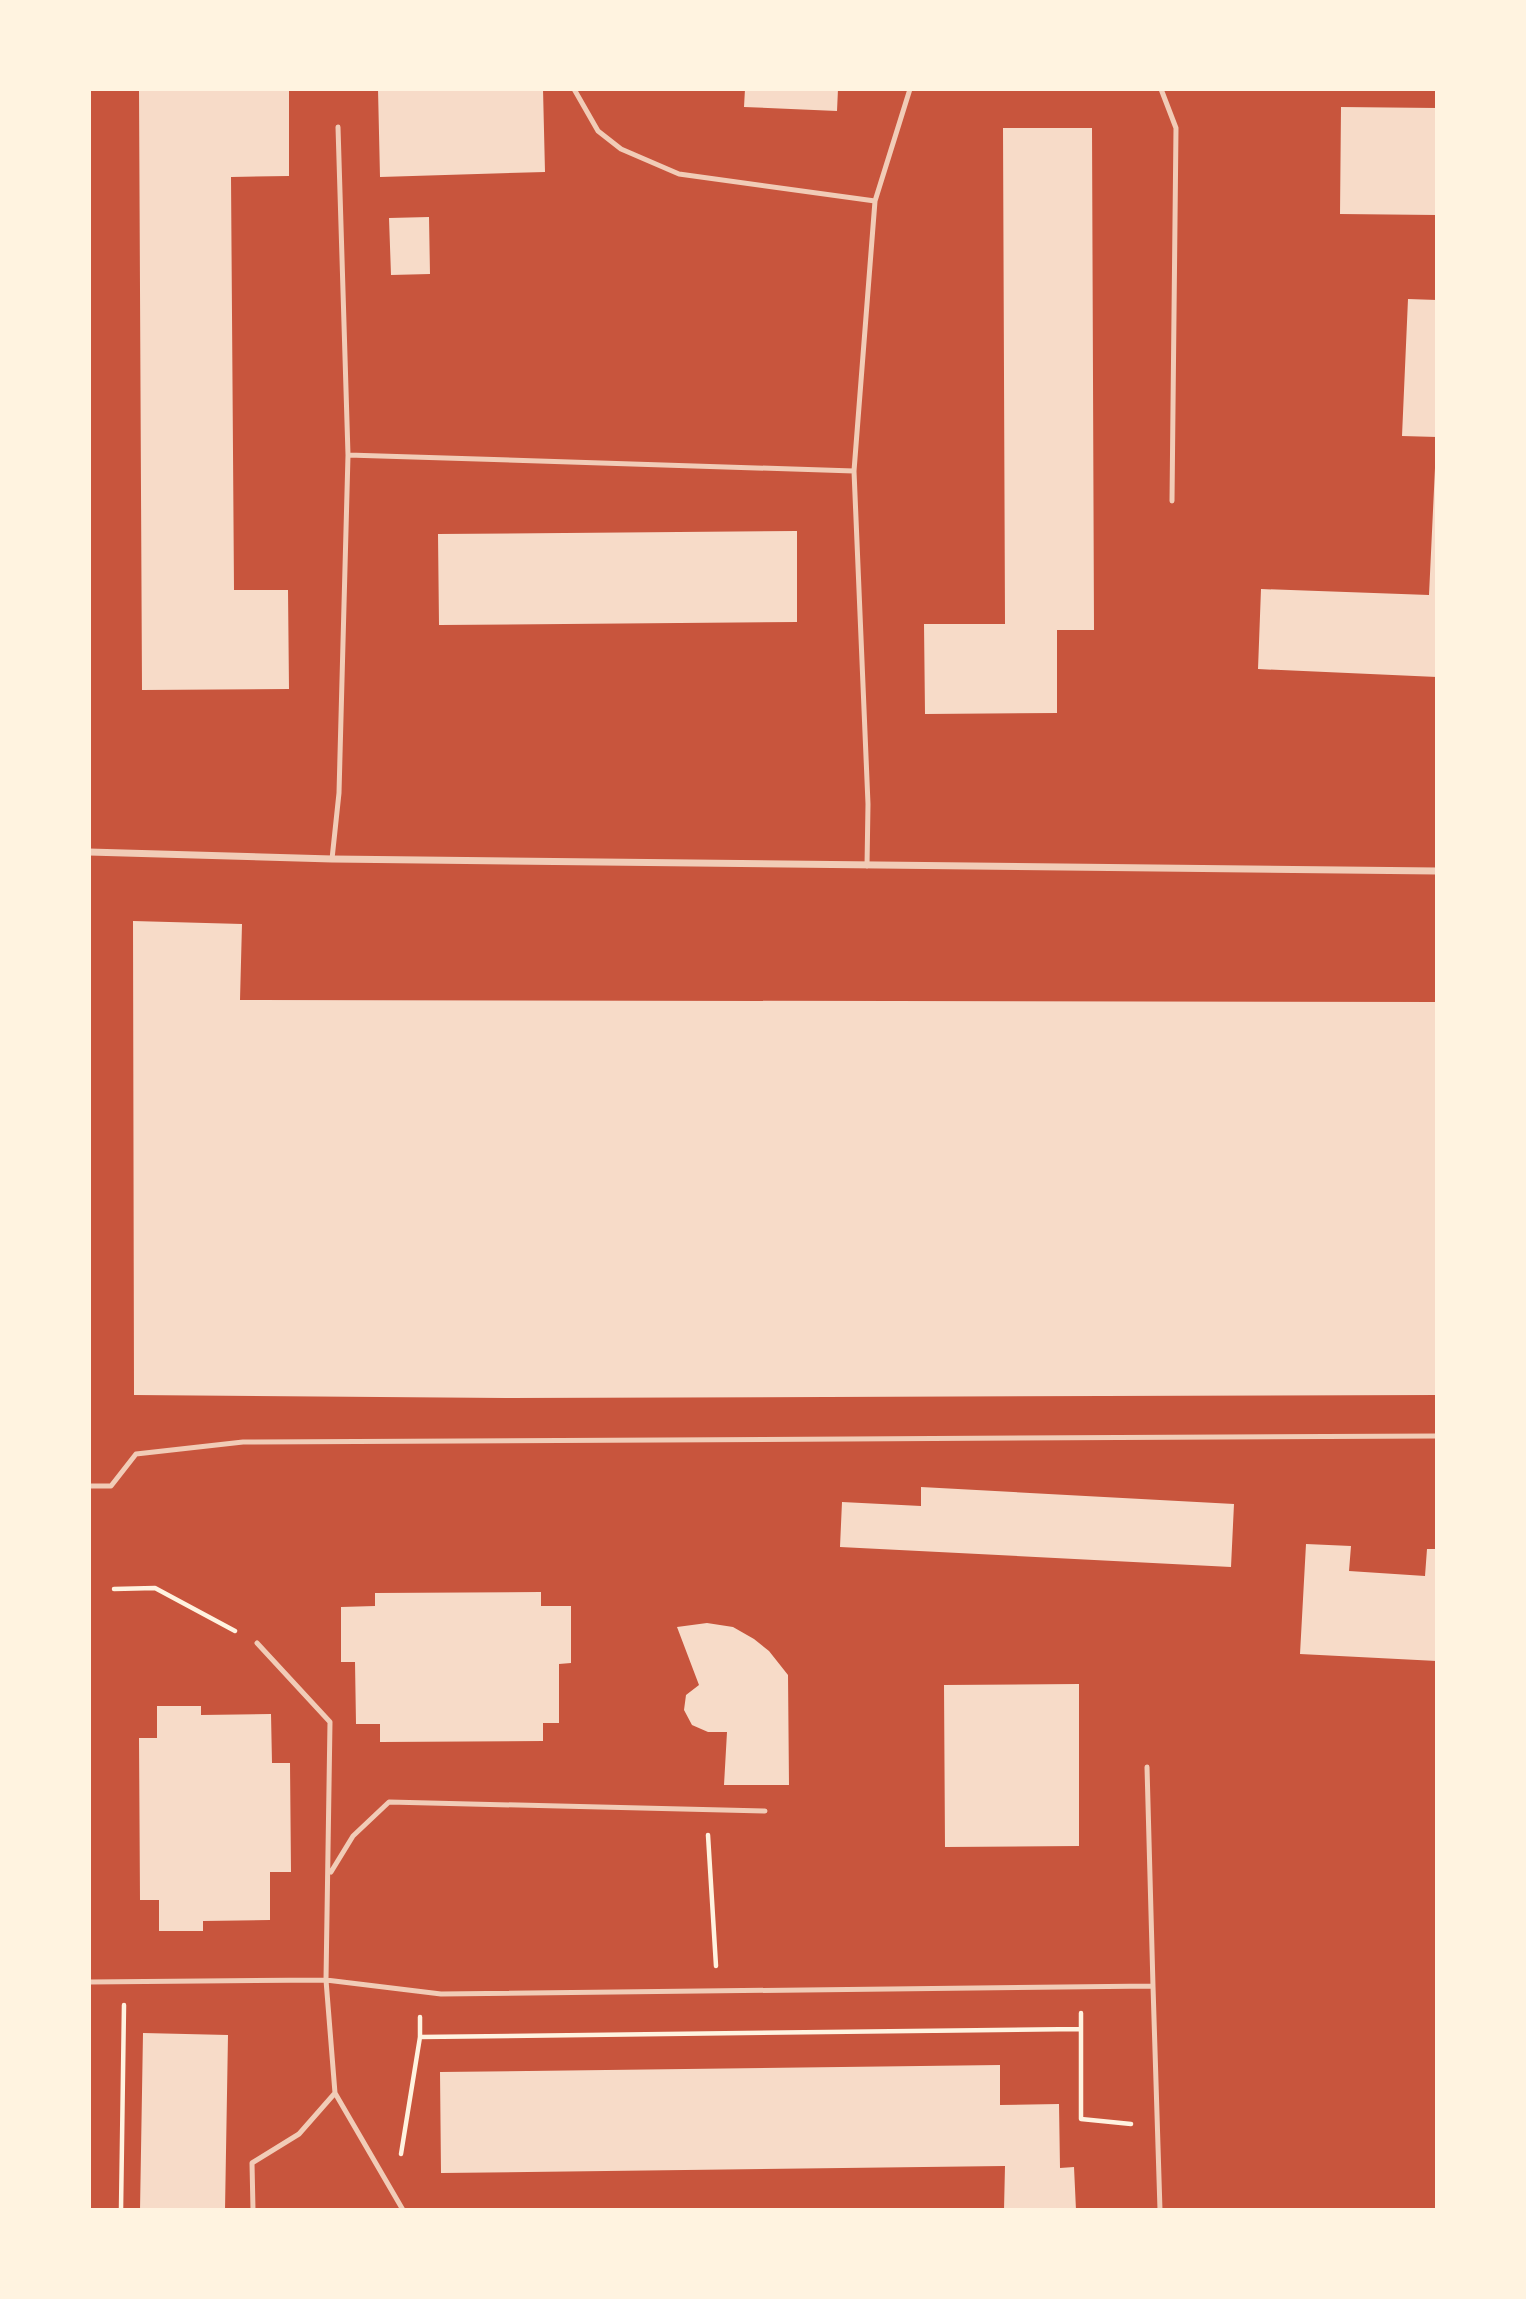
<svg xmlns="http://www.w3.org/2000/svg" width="1526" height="2299" font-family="Manrope,sans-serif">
<rect width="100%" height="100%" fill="#c8553d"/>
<path fill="#f7dbc8" d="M139,89H289V176L231,177L234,590H288L289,689L142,690Z
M378,89H543L545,172L380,177Z
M745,89H838L837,111L744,107Z
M1341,107L1437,108V215L1340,214Z
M1003,128H1092L1094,630H1057V713L925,714L924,624H1005Z
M429,217L430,274L391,275L389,218Z
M1408,299L1437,300V437L1402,436Z
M1435,468L1437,677L1258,669L1261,589L1429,595Z
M797,531V622L439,625L438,534Z
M133,921L242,924L240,1000L1437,1002V1395L505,1398L134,1395Z
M921,1487L1234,1504L1231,1567L840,1547L842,1502L921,1506Z
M1306,1544L1351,1546L1349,1571L1425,1576L1427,1549H1437V1661L1300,1654Z
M541,1592V1606H571V1663L559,1664V1723H543V1741L380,1742V1724H356L355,1662H341V1607L375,1606V1593Z
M707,1623L733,1627L754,1639L769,1651L788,1675L789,1785H724L727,1732H708L692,1725L684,1710L686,1695L699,1685L677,1627Z
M1079,1684V1846L945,1847L944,1685Z
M157,1706H201V1715L271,1714L272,1763H290L291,1872H270V1920L203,1921V1931H159V1900H140L139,1738H157Z
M143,2033L228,2035L225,2210H140Z
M1000,2065V2105L1059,2104L1060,2168L1074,2167L1076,2210H1004L1005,2166L441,2173L440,2072Z"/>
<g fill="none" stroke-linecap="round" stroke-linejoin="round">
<path stroke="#fff3e0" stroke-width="4.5" d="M114,1589L155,1588L235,1631
M708,1835L716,1966
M1081,2013V2029
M420,2037L1081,2029V2119L1131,2124
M401,2154L420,2037V2017
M121,2210L124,2005"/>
<path stroke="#f1ccb7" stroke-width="5" d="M574,89L598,131L621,149L679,174L875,201
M1161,89L1176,128L1172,501
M348,455L854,471
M332,859L339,793L348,455L338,127
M867,866L868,804L854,471L875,201L910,89
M89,1486H111L136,1454L243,1442L1437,1436
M1147,1767L1153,1986
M331,1872L353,1836L389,1802L765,1811
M89,1982L326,1980L441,1994L1153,1986L1160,2210
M335,2093L403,2210
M253,2210L252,2163L299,2134L335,2093L326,1980L330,1722L257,1643"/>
<path stroke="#f1ccb7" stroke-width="7" d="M89,852L332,859L1437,871"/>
</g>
<rect width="1526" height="2299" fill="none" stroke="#fff3e0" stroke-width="182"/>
</svg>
